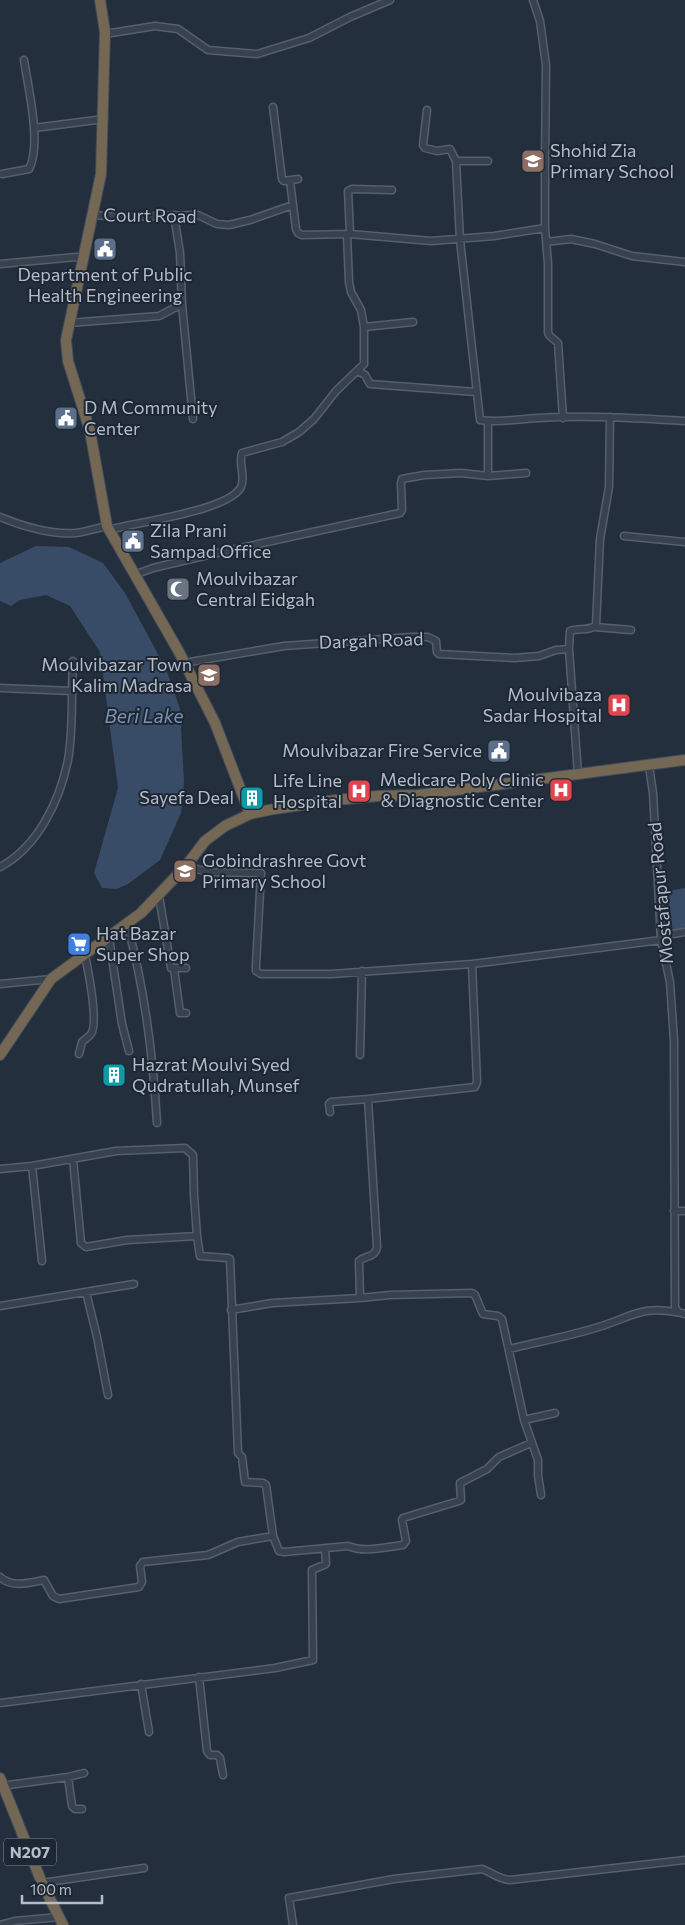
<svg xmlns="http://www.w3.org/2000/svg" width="685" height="1925" font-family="Commissioner,sans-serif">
<rect width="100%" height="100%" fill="#242f3e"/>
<path fill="#394c67" d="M36,546L69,547L103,563L125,593L166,669L180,709L184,781L181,813L160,860L128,884L117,889L102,888L94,873L118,788L100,652L70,606L46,595L20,600L11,606L0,601V563Z
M685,888V930L673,932L667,891Z"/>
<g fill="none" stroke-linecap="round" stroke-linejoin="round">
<g stroke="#565f6c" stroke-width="9">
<path id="minor" d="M533,0L540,21L546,65L545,165V228L548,264V332L549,335L558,343L563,418
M105,34L155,26L178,29L208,50L257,54L309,38L350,17L390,0
M273,107L282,179L284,181L298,179
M427,110L423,145L425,148L437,151L450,149L456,161L460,240L480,420C500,423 518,419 538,418C586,415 636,418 685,421
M34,128L104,119
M456,161H488
M2,174L29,169C42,145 28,87 24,60
M290,181L296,229L298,233L302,235L350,234L431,241L494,236L545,228
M92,215L124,217L198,215L217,224L229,225L250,220L293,205
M350,234L348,191L352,189L392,190
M546,242L571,239L595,244L632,256L685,262
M0,264L76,257L83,258
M182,304L193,419
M69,323L159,316L182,304L180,253L174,215
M364,327L413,322
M358,371L365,375L370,384L476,392
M488,421V476
M0,517C22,526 51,535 76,533C86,532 97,528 107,526
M109,530C136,522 229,511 241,487C246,476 238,464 242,453L282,442L299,432L314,419L336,391L364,364V327L361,310L351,292L349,282L347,234
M624,536L685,542
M134,575L153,568L208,555L400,513L402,510L401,483L402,479L424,475L461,473L488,476L526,473
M595,627L631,630
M569,649L570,631C578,627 589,632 596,625L600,539L609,487L610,417
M184,663L284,646L412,637H428L436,641L437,652L439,654L515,658L539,656L556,650L569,649L578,774
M0,688L72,691C72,713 72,737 68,760C60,800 38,847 0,867
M72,691L73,661
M649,766L653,793L661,940L670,982L674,1041L675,1307L678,1312
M186,866L208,872L261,873L256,965V971L261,974H331L472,964L661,940
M159,896L171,968H186
M127,924C145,989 153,1055 157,1123
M661,936L685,932
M109,938L122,1024L129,1051
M174,969L180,1013H186
M0,984L51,979
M79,1054L82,1042C85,1039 89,1037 91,1034C99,1022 88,970 85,955
M360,1055L362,971
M330,1112L329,1104L331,1102L368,1099
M32,1166L42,1261
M0,1169L32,1166L116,1151L185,1148L193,1155L194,1195L197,1236L127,1240L86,1247L81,1243L73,1159
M674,1211H685
M197,1236L200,1256L228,1258L230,1259L238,1453L242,1457L245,1482L263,1483L266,1485L273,1536
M86,1292L97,1337L108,1395
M360,1298L390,1295L472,1293L475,1295L483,1314L498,1316L502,1319L524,1420L538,1460V1475L541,1495
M0,1306L134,1284
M231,1310L272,1303L360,1298L359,1261C366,1255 375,1258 377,1247L368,1099L475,1087L477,1082L472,964
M509,1349C537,1342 565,1337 592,1329C632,1318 640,1303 685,1314
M524,1420L555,1413
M0,1577C12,1588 29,1583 44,1580L53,1596L59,1599L139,1587L142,1582L140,1566L143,1562L208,1555L238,1542L273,1536L279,1551L284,1552L348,1546C365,1553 385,1547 403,1545L406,1541L402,1520L403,1518L459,1501L461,1500L460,1483L487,1469L499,1457L531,1443
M199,1677L207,1751L210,1755H217L220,1758L223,1775
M141,1684L149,1732
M0,1703L275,1668L313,1660L312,1570L326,1564L325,1548
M68,1777L72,1806L75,1809H82
M1,1786L68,1777L84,1773
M42,1883L144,1868
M0,1925L15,1921L59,1917
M293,1925L289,1898L394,1879L482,1869C493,1873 498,1879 510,1880L685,1860"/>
</g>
<g stroke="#434c59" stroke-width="12">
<path id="highway" d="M100,0L105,32L101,174L66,340L68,361L90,431L107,526L179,652L215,723L250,814
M0,1055L51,979L141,913L186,866L205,841L225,826L250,814L274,809L336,800L377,796L418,795L685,760
M0,1778L42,1883L63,1925"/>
</g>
<use href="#minor" stroke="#38414e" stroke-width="6"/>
<use href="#highway" stroke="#746855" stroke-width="10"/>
</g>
<defs>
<g id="school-square" transform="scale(1.25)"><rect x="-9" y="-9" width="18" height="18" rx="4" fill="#8d6e63" stroke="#1d2633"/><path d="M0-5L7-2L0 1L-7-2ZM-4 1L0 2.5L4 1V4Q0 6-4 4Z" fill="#fff"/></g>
<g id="civic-square" transform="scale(1.25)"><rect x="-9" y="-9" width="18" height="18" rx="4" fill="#5c6f8a" stroke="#1d2633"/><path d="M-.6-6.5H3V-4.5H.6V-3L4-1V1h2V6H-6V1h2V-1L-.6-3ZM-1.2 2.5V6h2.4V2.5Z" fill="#fff"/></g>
<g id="mosque-square" transform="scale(1.25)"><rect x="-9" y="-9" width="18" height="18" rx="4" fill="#6b7280" stroke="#1d2633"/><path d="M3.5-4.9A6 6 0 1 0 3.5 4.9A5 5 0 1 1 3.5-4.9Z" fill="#fff"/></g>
<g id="hospital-square" transform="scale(1.25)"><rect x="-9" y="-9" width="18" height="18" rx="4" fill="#e0444e" stroke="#1d2633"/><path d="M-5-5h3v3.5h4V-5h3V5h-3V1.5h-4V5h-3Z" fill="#fff"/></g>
<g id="building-square" transform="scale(1.25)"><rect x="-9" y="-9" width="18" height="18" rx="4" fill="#0f9aa8" stroke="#1d2633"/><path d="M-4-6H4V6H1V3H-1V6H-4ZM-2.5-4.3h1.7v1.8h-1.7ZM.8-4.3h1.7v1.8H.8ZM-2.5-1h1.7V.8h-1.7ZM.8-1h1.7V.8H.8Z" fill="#fff"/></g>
<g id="supermarket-square" transform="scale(1.25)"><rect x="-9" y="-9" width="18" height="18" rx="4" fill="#3f7fe0" stroke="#1d2633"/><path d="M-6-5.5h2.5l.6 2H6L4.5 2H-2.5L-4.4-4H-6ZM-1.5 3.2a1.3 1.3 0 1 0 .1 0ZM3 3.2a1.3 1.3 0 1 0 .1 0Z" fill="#fff"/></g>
</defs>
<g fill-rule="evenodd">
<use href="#school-square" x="533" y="161"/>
<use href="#civic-square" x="105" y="249"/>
<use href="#civic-square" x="66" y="418"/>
<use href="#civic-square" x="133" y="541"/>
<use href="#mosque-square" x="178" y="589"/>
<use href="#school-square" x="209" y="675"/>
<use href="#hospital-square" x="619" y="705"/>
<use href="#civic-square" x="499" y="751"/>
<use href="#hospital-square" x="561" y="790"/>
<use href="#hospital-square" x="359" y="791"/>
<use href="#building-square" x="252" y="798"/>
<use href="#school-square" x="185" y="871"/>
<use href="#supermarket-square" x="79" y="944"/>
<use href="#building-square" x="114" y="1075"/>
</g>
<g text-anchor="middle" stroke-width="4" stroke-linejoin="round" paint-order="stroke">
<rect fill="#1d2633" stroke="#878f9c" stroke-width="1" x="4" y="1838.5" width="52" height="27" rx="4"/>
<g font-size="16" font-weight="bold" fill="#b4bcc9">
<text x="30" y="1858">N207</text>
</g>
<g font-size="18" fill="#b4bcc9" stroke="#1d2633" text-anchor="start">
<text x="550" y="157">Shohid Zia<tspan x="550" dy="21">Primary School</tspan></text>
<text x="105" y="281" text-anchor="middle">Department of Public<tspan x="105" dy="21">Health Engineering</tspan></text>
<text x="84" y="414">D M Community<tspan x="84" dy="21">Center</tspan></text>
<text x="150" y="537">Zila Prani<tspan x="150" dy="21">Sampad Office</tspan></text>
<text x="196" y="585">Moulvibazar<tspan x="196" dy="21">Central Eidgah</tspan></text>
<text x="192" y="671" text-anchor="end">Moulvibazar Town<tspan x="192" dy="21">Kalim Madrasa</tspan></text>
<text x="602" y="701" text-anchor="end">Moulvibaza<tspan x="602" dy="21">Sadar Hospital</tspan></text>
<text x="482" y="757" text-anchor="end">Moulvibazar Fire Service</text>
<text x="544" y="786" text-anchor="end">Medicare Poly Clinic<tspan x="544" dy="21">&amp; Diagnostic Center</tspan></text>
<text x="342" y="787" text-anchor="end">Life Line<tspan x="342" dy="21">Hospital</tspan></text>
<text x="234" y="804" text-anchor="end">Sayefa Deal</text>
<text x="202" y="867">Gobindrashree Govt<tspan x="202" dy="21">Primary School</tspan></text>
<text x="96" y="940">Hat Bazar<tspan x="96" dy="21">Super Shop</tspan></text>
<text x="132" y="1071">Hazrat Moulvi Syed<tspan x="132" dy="21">Qudratullah, Munsef</tspan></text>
</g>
<g font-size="18" fill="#b4bcc9" stroke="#1d2633">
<text transform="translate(150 216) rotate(1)" y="6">Court Road</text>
<text transform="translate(371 641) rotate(-2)" y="6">Dargah Road</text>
<text transform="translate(661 893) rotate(-95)" y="6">Mostafapur Road</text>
</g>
<g font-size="19" font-style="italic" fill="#7c92b1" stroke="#1d2633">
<text x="144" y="723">Beri Lake</text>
</g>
</g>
<path d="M22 1895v8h80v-8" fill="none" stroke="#b4bcc9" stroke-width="2.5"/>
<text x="30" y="1895" font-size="15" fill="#b4bcc9" stroke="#1d2633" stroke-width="4" paint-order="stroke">100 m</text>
</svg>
